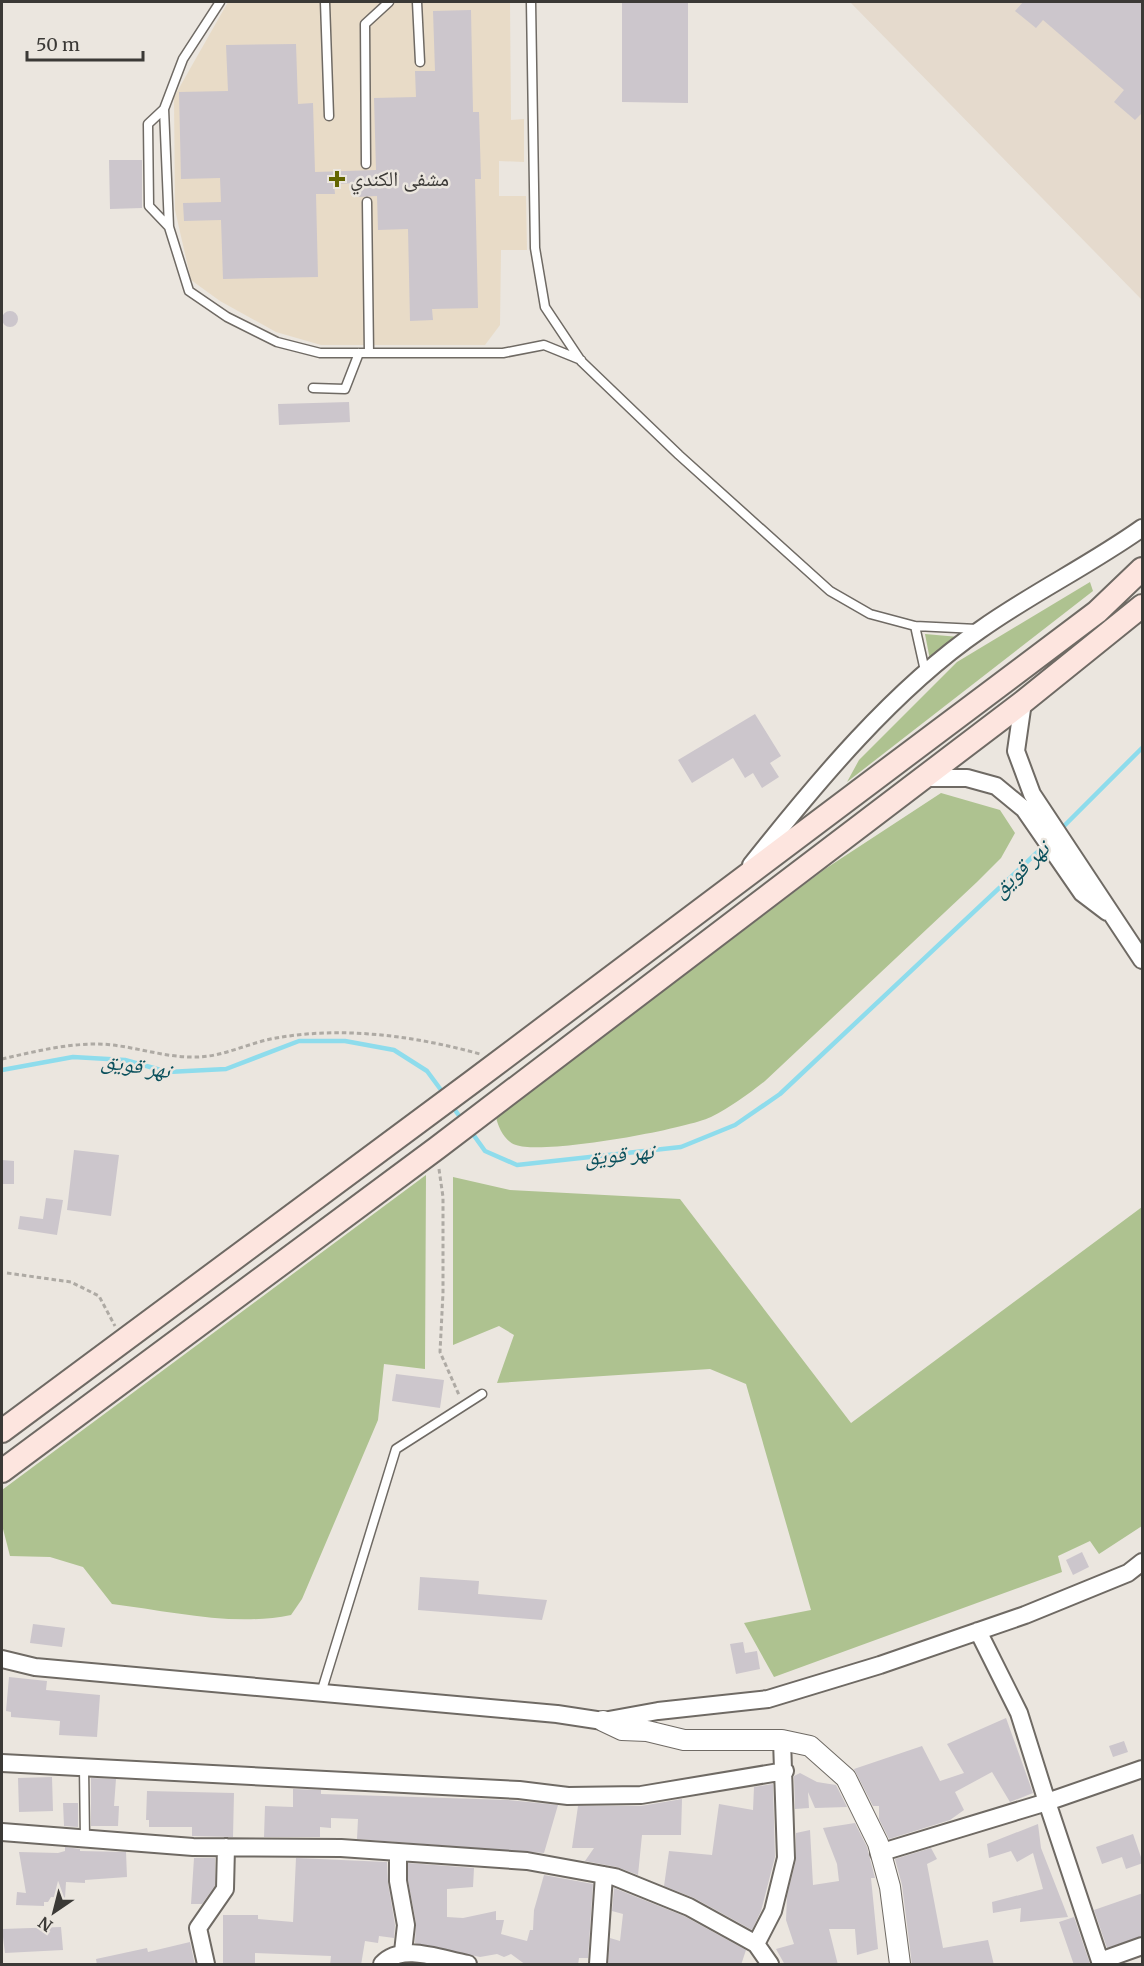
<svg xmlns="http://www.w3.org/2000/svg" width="1144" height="1966" font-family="Merriweather,'Noto Naskh Arabic',serif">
<rect width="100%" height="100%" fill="#ebe6df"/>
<path fill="#e5dacd" d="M850,2H1142V300Z"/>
<path fill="#e8dbc7" d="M228,2H510L511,120L524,119V162L499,161V196H526L527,250H501L500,325L485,345H321L276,332L220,301L191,280L175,210L174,97Z"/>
<path fill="#aec290" d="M1090,582L1093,591L847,782L859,760L957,662Z
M925,634L959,637L930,660Z
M941,793L1000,810L1015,833L1001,858L977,882L765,1081C747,1095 731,1107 711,1117C682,1130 544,1155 516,1145C505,1142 498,1127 496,1117L825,869Z
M426,1175L425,1369L384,1364L378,1420L302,1599L291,1615C233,1627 170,1611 112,1604L83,1567L50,1557L10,1556L2,1525V1490Z
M453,1177L510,1190L680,1199L851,1423L1142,1207V1526L1099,1554L1090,1541L1058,1556L1062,1572L774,1677L744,1623L811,1610L746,1384L710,1369L497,1383L514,1335L499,1326L453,1345Z"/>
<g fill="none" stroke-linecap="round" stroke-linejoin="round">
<path stroke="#8edcec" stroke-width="4.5" d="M1059,831L1142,748
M2,1070L73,1057L125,1060L168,1072L226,1069L299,1041H345L394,1050L427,1071L444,1094
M452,1106L463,1121
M470,1130L485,1151L517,1165L681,1147L735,1125L780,1094L1045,845"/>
</g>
<path fill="#ccc6cc" d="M622,2H688V103L622,102Z
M1023,2H1143V112L1135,120L1114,102L1124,90L1043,20L1036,28L1015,11Z
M471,10L473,112H479L481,179H475L478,308L432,309L433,320L410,321L408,229L378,230L377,196L358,197V183L334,184L335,194H316L318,277L223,279L221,220L184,221L183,203L221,202L220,178L181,179L179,92L228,91L226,45L296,44L298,104L313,103L315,172L376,170L374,98L416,97L415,71H435L433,11Z
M109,160H142V208L110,209Z
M2 319a8 8 0 1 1 16 0a8 8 0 1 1-16 0Z
M349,402L350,422L279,425L278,404Z
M755,714L781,756L770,763L779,777L762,788L753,773L745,778L733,758L692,783L678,760Z
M74,1150L119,1155L111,1216L67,1210Z
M2,1160L14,1161V1184H2Z
M46,1198L63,1200L57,1235L18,1229L20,1216L43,1219Z
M396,1374L444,1380L440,1408L392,1401Z
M1082,1552L1089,1567L1073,1575L1066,1560Z
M420,1577L479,1581L478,1594L547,1600L542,1620L418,1610Z
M33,1624L65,1628L62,1647L30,1643Z
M743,1642L745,1653L757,1651L760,1669L736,1674L730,1644Z
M9,1677L47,1681L46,1690L100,1695L97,1737L59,1735L60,1721L11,1717V1712L6,1711Z
M1006,1718L1033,1793L1010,1802L992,1772L955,1792L964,1810L950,1820L889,1839L879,1819V1806H873L854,1769L922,1746L940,1781L964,1773L947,1744Z
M1124,1741L1128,1752L1113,1757L1109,1746Z
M800,1773L817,1782L836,1785L847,1807L815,1808L808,1792L809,1808L795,1809L794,1776Z
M52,1777L53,1811L19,1812L18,1778Z
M91,1778L116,1779L114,1806H119L118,1826H91Z
M773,1784L775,1857L761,1911L752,1930L694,1898L664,1886L669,1851L712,1855L719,1804L753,1810L754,1787Z
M293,1789L321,1790V1794L508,1800L558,1805L544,1853L357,1839L358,1819L331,1818V1828L320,1827V1837H264L265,1806L293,1807Z
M147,1791L234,1793L233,1837L192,1836V1827H149V1820H146Z
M682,1799L681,1835H642L638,1875L617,1867L585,1861L594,1848H572L578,1806H641Z
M63,1803H78V1827L64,1826Z
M855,1823L867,1847L875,1878H871L878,1949L857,1955L855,1929H829L838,1965H785L776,1949L794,1944L786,1920L787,1896L796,1860V1833L810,1830L813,1885L839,1881L837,1864L823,1828Z
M1038,1824L1041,1848L1068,1917L1020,1922L1021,1908L993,1913L992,1902L1043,1889L1033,1853L1017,1862L1011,1851L989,1858L987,1844Z
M1133,1834L1143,1863L1126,1869L1122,1857L1102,1864L1096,1847Z
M65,1847L80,1849V1851L126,1852L127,1877L85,1880V1883L66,1882L65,1898L51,1897L48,1902H44V1906L16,1905L17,1892L26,1893L19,1852L58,1853L65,1851Z
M931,1848L937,1859L927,1864L943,1948L988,1940L994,1965H912L902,1885L895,1859Z
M194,1858H215V1886L202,1904H191Z
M296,1858L387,1862L388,1883L395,1925L394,1938L379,1936L378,1943L365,1941L361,1965H330L331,1956L255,1953V1965H223V1915H258V1919L293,1922Z
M408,1863L474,1868L473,1887L447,1889V1917L463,1918L496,1911V1920H504L501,1934L527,1941L530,1930H533L534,1910L544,1875L593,1884L588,1958H579L578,1965H526L511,1954L504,1957L497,1954L480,1957L415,1943L416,1923L408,1880Z
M614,1888L684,1916L746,1950L741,1965H608L610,1938L620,1941L623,1914L612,1911Z
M1143,1893V1936L1107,1948L1094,1910Z
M1074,1917L1090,1964V1965H1074L1059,1922Z
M61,1927L63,1950L5,1953L2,1929Z
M190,1942L195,1965H97L96,1959L147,1948L148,1952Z"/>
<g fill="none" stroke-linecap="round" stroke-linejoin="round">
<g stroke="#6f6a64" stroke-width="11">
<path id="service" d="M220,2L183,59L164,109L169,227L189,291L227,317L277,342L320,353H503L544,345L581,360
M325,2L329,116
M417,2L420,62
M531,2L535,248L545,307L581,361L679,455L830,591L870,614L915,626L977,629
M164,109L148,124L149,206L169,227
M366,164L365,24L389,2
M367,202L369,353
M313,388L345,389L359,353
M915,626L925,671
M321,1693L396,1449L482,1394
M84,1767L85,1839"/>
</g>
<g stroke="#6f6a64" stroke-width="20">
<path id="minor" d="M1023,702L1016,751L1032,794L1142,960
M920,778H967L996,786L1024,809L1082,893L1107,912
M751,865C816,783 894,689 980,630C1032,593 1090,565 1142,528
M978,1631L1019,1713L1047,1802L1142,1769
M2,1659L35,1667L557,1714L603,1721L658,1711L768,1699L880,1665L1025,1615L1128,1573L1142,1562
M2,1763L519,1790L568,1796L641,1795L785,1771
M2,1832L193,1847L341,1848L527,1861L615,1877L689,1907L756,1944L770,1964
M398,1852V1881L406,1925L403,1952
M879,1853L1047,1802L1100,1961L1142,1946
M756,1944L773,1911L786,1858L782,1740
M206,1964L198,1928L225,1889L226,1847
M382,1964C402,1942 443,1960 468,1964
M598,1964L604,1875"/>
</g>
<g stroke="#6f6a64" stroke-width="22">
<path id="tertiary" d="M603,1721L622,1730L647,1731L684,1740H782L810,1746L846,1778L878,1843L890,1887L900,1964"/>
</g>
<g stroke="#6f6a64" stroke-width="26">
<path id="secondary" d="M2,1431L472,1082L1097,612L1142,569
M2,1471L437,1148L1023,702L1142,606"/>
</g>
<path stroke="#aeaaa4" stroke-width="3" stroke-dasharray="4.5 3" stroke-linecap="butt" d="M2,1059C33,1052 64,1044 96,1044C128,1044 160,1057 192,1057C222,1058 247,1043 276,1038C343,1026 415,1036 480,1054
M439,1169L443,1197V1293L440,1352L459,1395
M7,1273L71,1282L99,1296L115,1326"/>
<use href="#service" stroke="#fff" stroke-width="8"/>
<use href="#minor" stroke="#fff" stroke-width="16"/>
<use href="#tertiary" stroke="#fff" stroke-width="20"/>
<use href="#secondary" stroke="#fde5df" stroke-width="22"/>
</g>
<path fill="#636500" stroke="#ebe6df" stroke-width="2" d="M334 170h6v6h6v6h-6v6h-6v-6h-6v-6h6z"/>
<g text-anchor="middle" stroke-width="5" stroke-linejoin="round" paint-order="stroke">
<g font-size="21" fill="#3b3936" stroke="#ebe6df" text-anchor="start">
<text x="350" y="186">مشفى الكندي</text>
</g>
<g font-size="22" font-style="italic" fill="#0a505c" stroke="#ebe6df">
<text transform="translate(1020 869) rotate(-44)" y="8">نهر قويق</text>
<text transform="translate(136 1065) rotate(9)" y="8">نهر قويق</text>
<text transform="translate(619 1154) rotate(-6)" y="8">نهر قويق</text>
</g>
</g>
<rect width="1144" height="1966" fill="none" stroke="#3b3936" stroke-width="6"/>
<g transform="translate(54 1912) rotate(215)" stroke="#ebe6df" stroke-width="4.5" paint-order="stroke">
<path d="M0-4.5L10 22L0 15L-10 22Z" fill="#3b3936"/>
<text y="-9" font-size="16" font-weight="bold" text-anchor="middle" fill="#3b3936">N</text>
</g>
<path d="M27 51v9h116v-9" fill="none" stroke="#3b3936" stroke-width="3"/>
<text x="36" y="51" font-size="18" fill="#3b3936" stroke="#ebe6df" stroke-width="4.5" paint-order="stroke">50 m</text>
</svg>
